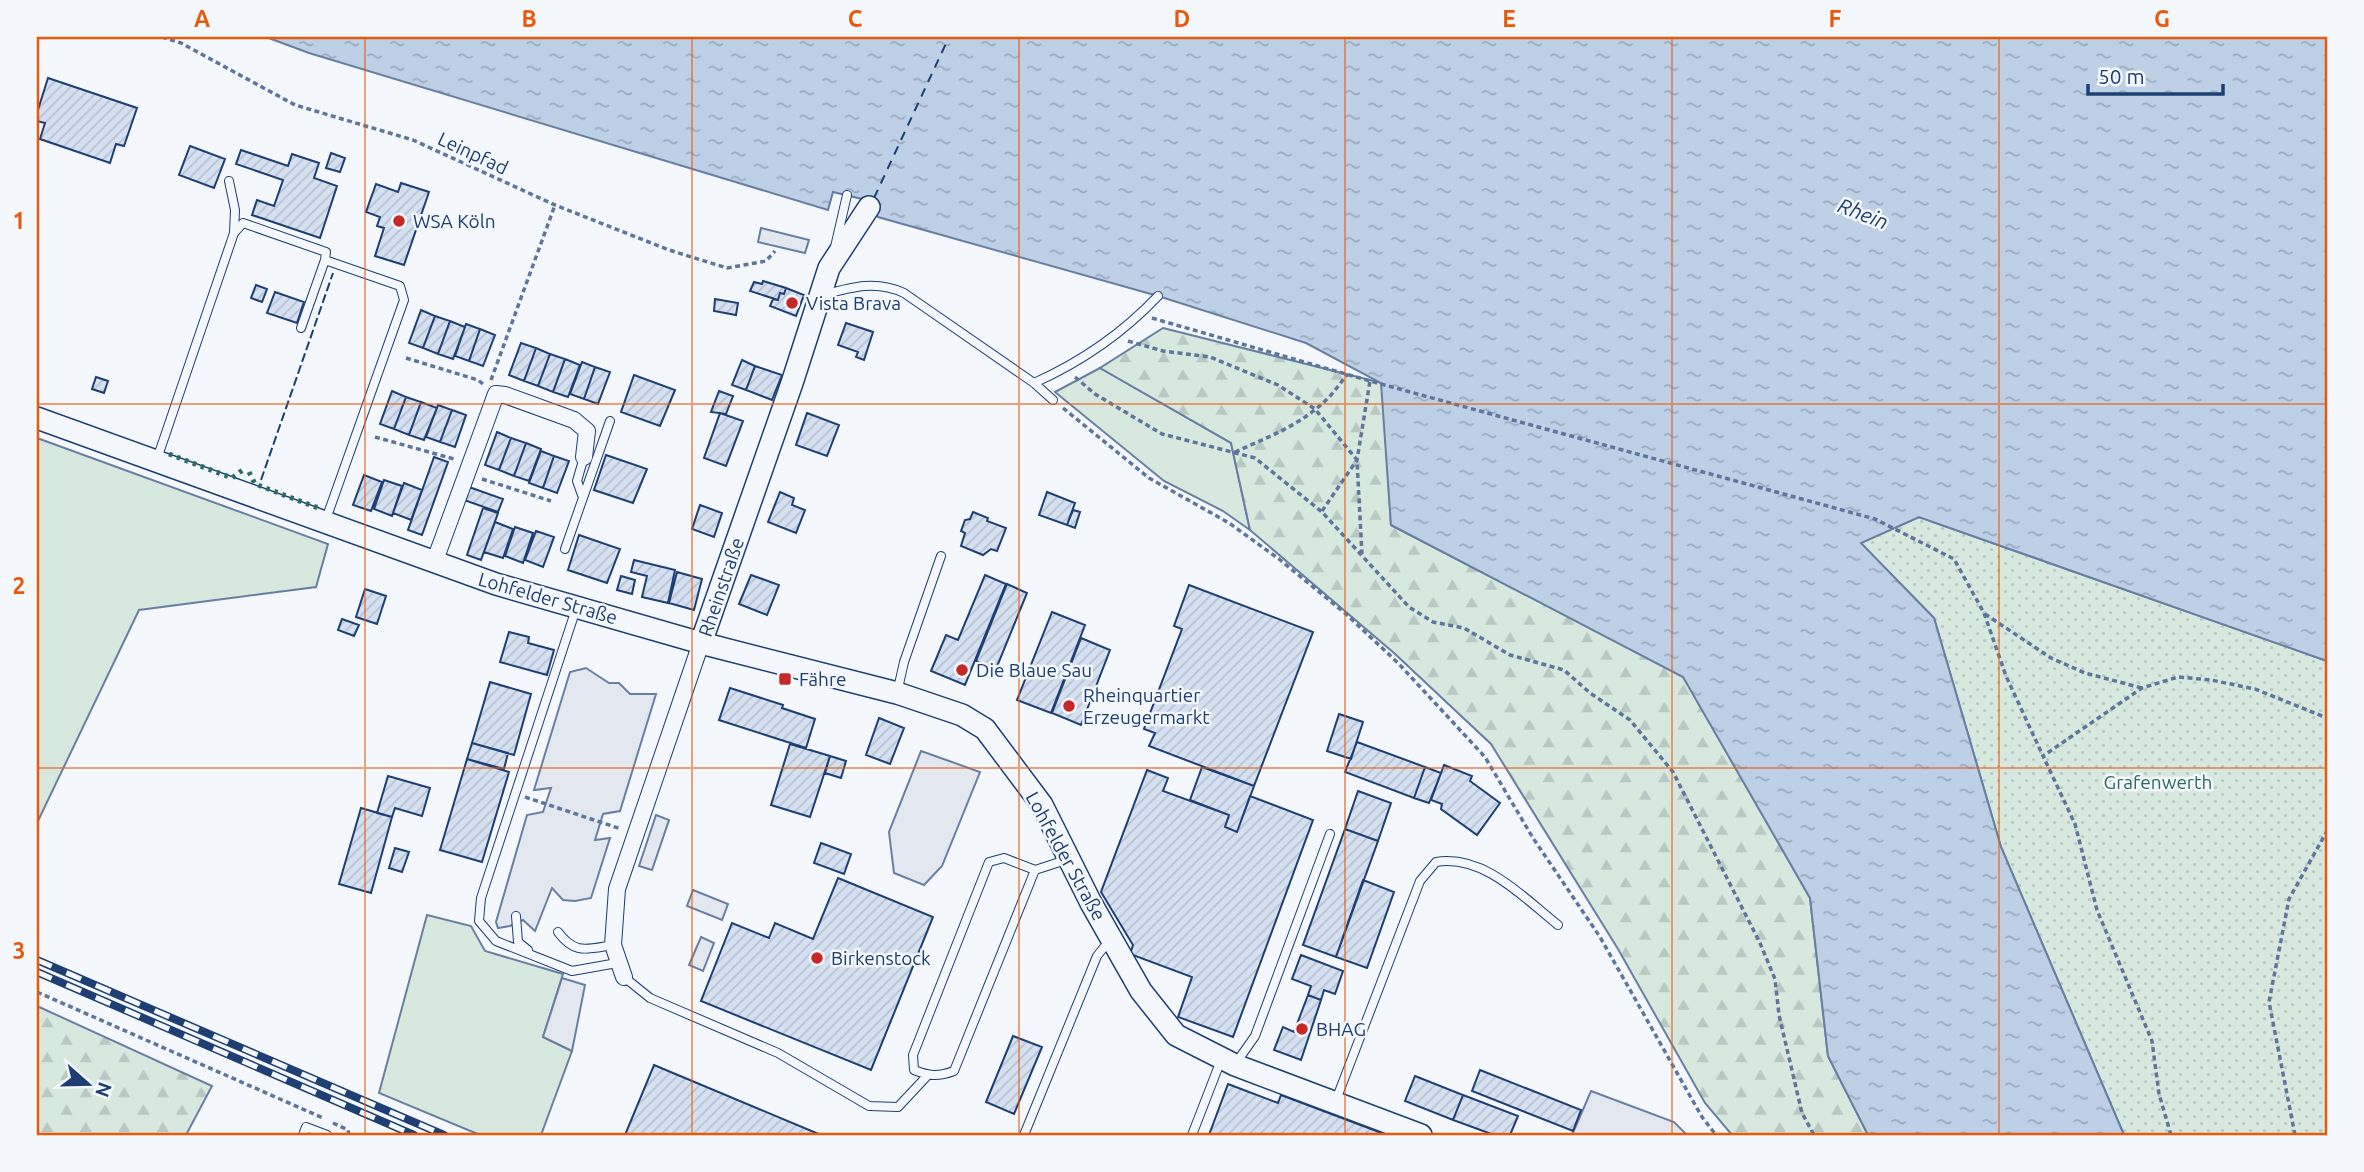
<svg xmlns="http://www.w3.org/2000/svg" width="2364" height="1172" font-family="Ubuntu,sans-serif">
<defs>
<pattern id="forest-firs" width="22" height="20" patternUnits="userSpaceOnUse" patternTransform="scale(1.75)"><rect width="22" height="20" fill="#d7e8df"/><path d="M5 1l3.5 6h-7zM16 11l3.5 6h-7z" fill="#b8c8c3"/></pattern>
<pattern id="park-dots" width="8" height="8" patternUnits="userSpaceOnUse" patternTransform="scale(1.75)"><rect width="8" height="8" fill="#d7e8df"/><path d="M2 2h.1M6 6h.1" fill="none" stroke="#b8c8c3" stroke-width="1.8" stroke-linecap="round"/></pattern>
<pattern id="water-ripples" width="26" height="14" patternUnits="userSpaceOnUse" patternTransform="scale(1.75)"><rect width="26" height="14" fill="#bed0e5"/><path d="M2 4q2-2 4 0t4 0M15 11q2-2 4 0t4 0" fill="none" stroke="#9aaabe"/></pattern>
<pattern id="building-hatch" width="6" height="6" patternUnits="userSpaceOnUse" patternTransform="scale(1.75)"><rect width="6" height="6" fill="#d5e0f0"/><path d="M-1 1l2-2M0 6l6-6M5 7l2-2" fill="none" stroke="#b6c1d1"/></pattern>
</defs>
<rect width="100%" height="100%" fill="#f4f7fb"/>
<path fill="#d7e8df" stroke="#687fa3" stroke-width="2" d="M1100,368L1231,443L1250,530L1223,511L1164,481L1055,392Z
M37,438L328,544L316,587L139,610L37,823Z
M427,915L471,926L485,951L563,974L543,1037L572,1051L541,1135H480L379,1093Z"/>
<path fill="url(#forest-firs)" stroke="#687fa3" stroke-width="2" d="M1163,328L1382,383L1391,525L1683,676L1810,898L1828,1056L1868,1135H1732L1705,1103L1618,949L1491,744L1394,653L1250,530L1231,443L1100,368Z
M37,1006L212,1086L186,1135H37Z"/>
<path fill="url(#park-dots)" stroke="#687fa3" stroke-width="2" d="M1919,517L2327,661V1135H2124L2001,847L1934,618L1860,543Z"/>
<path fill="#e3e8f0" stroke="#687fa3" stroke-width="2" d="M761,228L809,240L805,253L758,242Z
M586,668L609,683H619L630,694H656L620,811L603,814L595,840L610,838L591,898L575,901L563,900L552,888L535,931L523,920L510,926L498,928L496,922L527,815L543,812L551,788L534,790L570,672Z
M921,751L980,772L942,866L924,885L894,873L889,832Z
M656,815L669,820L652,870L639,866Z
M693,890L728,904L722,920L687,906Z
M701,937L714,943L703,971L689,965Z
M562,978L585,985L572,1051L543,1037Z
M1591,1091L1674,1122L1687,1135H1572Z"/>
<path fill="url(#water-ripples)" stroke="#687fa3" stroke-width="2" d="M266,37H2327V661L1919,517L1861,543L1934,618L2001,847L2124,1135H1868L1828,1056L1810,898L1683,677L1391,525L1381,383L1306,343L1158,296L878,217L862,199L833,192L828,210L309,53Z"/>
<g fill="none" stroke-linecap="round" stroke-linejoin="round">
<path stroke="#1d3f73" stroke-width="2" stroke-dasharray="9 7" stroke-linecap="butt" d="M874,198L949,37"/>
</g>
<path fill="url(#building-hatch)" stroke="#1d3f73" stroke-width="2" d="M48,78L137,108L124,146L116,144L110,163L40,139L45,123L37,121V113Z
M190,146L225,159L214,188L179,175Z
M241,150L288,166L292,154L319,163L314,178L337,186L320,238L252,215L257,200L274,206L283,180L236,164Z
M331,153L345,158L340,172L326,168Z
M401,183L429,192L404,265L375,256L384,228L377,226L380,217L366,212L376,184L398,192Z
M763,281L786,288L784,294L780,293L778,300L750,291L754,282L762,284Z
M256,285L267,289L262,302L251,298Z
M786,288L804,295L796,316L770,306L773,299L778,300L780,293L784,294Z
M275,292L304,302L297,323L267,313Z
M715,299L738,303L736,315L714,311Z
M421,310L435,316L423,348L409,343Z
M435,316L450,321L438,354L423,348Z
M450,321L465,327L453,359L438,354Z
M846,323L873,332L864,360L856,357L858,352L838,345Z
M466,324L480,329L469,361L455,356Z
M480,329L495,335L483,366L469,361Z
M521,343L536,348L524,381L509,375Z
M536,348L550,354L538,386L524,381Z
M550,354L565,359L553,392L538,386Z
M565,359L580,365L568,397L553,392Z
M742,360L755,366L746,390L732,385Z
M582,362L595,367L584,399L570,394Z
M755,366L782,375L772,400L746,390Z
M595,367L610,372L598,404L584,399Z
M634,375L675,390L660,426L621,412Z
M96,377L108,381L104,393L92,389Z
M392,391L406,397L394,429L380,424Z
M719,391L733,396L726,414L711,412Z
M406,397L421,402L409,435L394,429Z
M421,402L437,408L424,440L409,435Z
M438,405L452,410L440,442L426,437Z
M452,410L466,415L455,447L440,442Z
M720,413L743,421L726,466L704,458Z
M807,413L839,425L827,456L796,445Z
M497,432L511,438L499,470L485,465Z
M511,438L526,443L514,476L499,470Z
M526,443L541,449L529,481L514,476Z
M541,451L554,456L543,488L529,483Z
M606,455L647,469L633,503L594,490Z
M554,456L569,461L557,493L543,488Z
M434,457L448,462L422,535L408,530Z
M364,475L382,482L371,511L353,505Z
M384,480L402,486L392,516L374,509Z
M404,483L422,490L411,520L393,513Z
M469,487L503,499L498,512L464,500Z
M780,492L794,498L792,505L805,510L796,533L768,522Z
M1047,492L1075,503L1067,525L1039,515Z
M700,505L722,513L714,537L692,529Z
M483,508L498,513L481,560L467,555Z
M1073,510L1080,512L1075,528L1067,525Z
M973,512L988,518L987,521L1006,528L997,551L991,549L983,555L961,546L965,533L961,531L965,520L970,519Z
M495,522L513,529L503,558L484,552Z
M515,527L533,533L523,563L505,556Z
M536,531L554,537L543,567L525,560Z
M579,535L620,549L607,583L568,570Z
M634,560L675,570L668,603L642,597L647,576L631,572Z
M677,572L702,579L694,610L669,603Z
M751,575L779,585L767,615L739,604Z
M985,575L1006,584L965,685L931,671L946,635L958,640Z
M621,576L635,580L632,594L617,590Z
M1007,584L1027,593L996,669L976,661Z
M1189,585L1313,632L1254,786L1149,746L1155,733L1144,729L1182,629L1174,626Z
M365,589L386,596L377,624L356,617Z
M1052,612L1085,625L1051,713L1017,700Z
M342,619L359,625L354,636L338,630Z
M509,632L529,637L528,643L554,650L547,675L500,662Z
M1081,638L1110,650L1081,725L1052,713Z
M490,682L531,694L514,755L472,743Z
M730,688L783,705L782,708L815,719L806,748L719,720Z
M1339,714L1363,722L1351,759L1327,751Z
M879,718L904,728L890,764L866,755Z
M1357,742L1425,767L1414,798L1345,772Z
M472,743L508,753L504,769L467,759Z
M790,744L830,756L810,817L771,805Z
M830,756L846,761L841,778L825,773Z
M467,759L509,772L482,862L440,850Z
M1444,765L1472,776L1470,781L1500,803L1477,835L1441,809L1442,804L1431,800Z
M1202,767L1254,786L1237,832L1225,827L1229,815L1190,800Z
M1425,767L1441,773L1429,803L1414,798Z
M1147,770L1168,778L1163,791L1229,815L1225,827L1237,832L1250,796L1313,820L1233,1037L1178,1017L1192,977L1130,954L1133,945L1101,892Z
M388,776L430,788L422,816L395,808L392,817L377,813Z
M1358,791L1391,803L1378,841L1345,829Z
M361,808L392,817L371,893L339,884Z
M1345,829L1378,841L1336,957L1303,945Z
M821,843L851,854L844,874L814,863Z
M395,848L409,852L402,872L389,868Z
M838,878L933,917L871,1070L701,1001L732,923L769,938L775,923L813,939Z
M1363,880L1394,892L1367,968L1336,957Z
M1301,955L1343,971L1335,994L1324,990L1321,1000L1308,995L1311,986L1292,979Z
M1308,995L1321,1000L1301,1060L1274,1050L1283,1027L1294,1032Z
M1013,1036L1042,1047L1014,1114L986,1102Z
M654,1065L821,1135H625Z
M1480,1070L1581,1110L1573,1131L1472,1091Z
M1415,1076L1463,1095L1453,1120L1405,1101Z
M1228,1084L1278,1103L1281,1095L1387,1135H1209Z
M1463,1095L1518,1116L1510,1135H1494L1453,1120Z"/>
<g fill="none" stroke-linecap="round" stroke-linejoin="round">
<g stroke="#1d3f73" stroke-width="10">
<path id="service" d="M229,181L235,210L234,233
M835,247L847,195
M325,260L400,286L404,300L325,522
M823,295C852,287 876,280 904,293L1034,383L1053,400
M1034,383C1081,362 1123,333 1158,296
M157,459L234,233L243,223L326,252L325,260L301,328
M582,495L577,481L584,457
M565,549L610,421
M576,609L481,898L479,921L496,941L572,971L617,963
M897,693L904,662L941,556
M1035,870L1004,858L989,862L913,1055L914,1070C929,1076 938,1077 954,1071L1035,870L1066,860
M516,916L518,942L528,950
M558,932C575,955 587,949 613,945
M624,977L650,998L778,1053L869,1106L898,1107L927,1076
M1236,1063L1255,1036L1330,834
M1336,1100L1420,881L1436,862C1484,854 1524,898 1558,925
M303,1135L306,1127L327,1135
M1024,1135L1097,956L1109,941
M1192,1135L1221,1060"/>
</g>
<g stroke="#1d3f73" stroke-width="18">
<path id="minor" d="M434,563L496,394L505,395L574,420L587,431L584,457
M624,977L613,945L617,889L701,643"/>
</g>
<g stroke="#1d3f73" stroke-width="24">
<path id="tertiary" d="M37,418L496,584L701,643L897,693L962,715L985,729L1042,805L1091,903L1141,991L1176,1035L1235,1065L1421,1135
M701,643L792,383L829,268L869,207"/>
</g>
<path stroke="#5e769c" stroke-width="3.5" stroke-dasharray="5 3.5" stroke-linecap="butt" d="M162,37L181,43L295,105L413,140L555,205L669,250L727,268L766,261L775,251
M1152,318L1370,381L1875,519L1954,559L1984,613L2006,676L2043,756
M1128,341L1163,351L1210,357L1278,385L1315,409L1357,460L1362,555
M406,358L478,380L483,384
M1075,377L1095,394L1162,434L1255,458L1322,512L1409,607L1433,622L1464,628L1510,655L1564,670L1590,693L1630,720L1673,772L1760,943L1775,979L1779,1015L1802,1113L1814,1135
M491,380L555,205
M1063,408L1149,478L1229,523L1279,559L1346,614L1398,663L1485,757L1533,838L1600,937L1702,1117L1716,1135
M375,437L454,459
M1235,452C1266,438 1301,425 1326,400C1334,393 1340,383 1347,375
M482,479L551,501
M1322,511L1357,460L1370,381
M1985,614L2051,658L2085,673L2142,688
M525,797L621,829
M37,992L323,1118
M333,1123L348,1130L349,1135
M2171,1135L2159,1094L2152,1041L2097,910L2075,824L2043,756L2142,688L2178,677L2211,680L2255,689L2327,718
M2295,1135L2269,1002L2289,899L2327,831"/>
<use href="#service" stroke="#f4f7fb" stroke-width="8"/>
<use href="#minor" stroke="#f4f7fb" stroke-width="16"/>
<use href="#tertiary" stroke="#f4f7fb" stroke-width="21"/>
<g stroke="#1d3f73" stroke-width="8">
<path id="rail" d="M37,960L444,1135
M37,972L414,1135"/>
</g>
<use href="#rail" stroke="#f4f7fb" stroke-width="5" stroke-dasharray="16" stroke-linecap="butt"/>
<path stroke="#2c6c60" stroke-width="5" stroke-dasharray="3.5 5" stroke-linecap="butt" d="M169,454L232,478L244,469
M249,472L255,484L321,509"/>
<path stroke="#1d3f73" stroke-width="2" stroke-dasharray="9 3.5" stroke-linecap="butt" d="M261,480L333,273"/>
</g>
<path fill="none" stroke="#e8590c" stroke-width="2" stroke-opacity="0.55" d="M365,37V1135M692,37V1135M1019,37V1135M1345,37V1135M1672,37V1135M1999,37V1135M37,404H2327M37,768H2327"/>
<g fill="#c62828" stroke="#f4f7fb" stroke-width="2.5">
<circle cx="399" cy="221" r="7"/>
<circle cx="792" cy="303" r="7"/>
<circle cx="962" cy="670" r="7"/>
<rect x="778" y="672" width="14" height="14" rx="3.5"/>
<circle cx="1069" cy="706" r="7"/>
<circle cx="817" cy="958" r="7"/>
<circle cx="1302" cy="1029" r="7"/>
</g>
<g text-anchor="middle" stroke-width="5" stroke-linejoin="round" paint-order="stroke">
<g font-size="19" fill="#1d3f73" stroke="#f4f7fb">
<text transform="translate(473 153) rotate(25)" y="7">Leinpfad</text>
<text transform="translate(721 587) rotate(-71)" y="7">Rheinstraße</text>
<text transform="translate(548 598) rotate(16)" y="7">Lohfelder Straße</text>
<text transform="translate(1066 856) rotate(61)" y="7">Lohfelder Straße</text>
</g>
<g font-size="19" fill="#1d3f73" stroke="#f4f7fb" text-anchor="start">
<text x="413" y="228">WSA Köln</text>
<text x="806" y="310">Vista Brava</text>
<text x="976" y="677">Die Blaue Sau</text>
<text x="799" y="686">Fähre</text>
<text x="1083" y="702">Rheinquartier<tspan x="1083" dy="22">Erzeugermarkt</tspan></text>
<text x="831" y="965">Birkenstock</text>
<text x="1316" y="1036">BHAG</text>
</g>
<g font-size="19" fill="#2c6c60" stroke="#f4f7fb">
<text x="2158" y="789">Grafenwerth</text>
</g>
<g font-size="21" font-style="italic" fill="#1d3f73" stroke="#f4f7fb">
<text transform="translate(1863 214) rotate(21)" y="7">Rhein</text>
</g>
</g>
<rect width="2364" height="1172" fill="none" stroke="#f4f7fb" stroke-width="77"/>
<g transform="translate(88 1084) rotate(110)" stroke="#f4f7fb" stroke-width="5" paint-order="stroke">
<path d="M0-5L12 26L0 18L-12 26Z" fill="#1d3f73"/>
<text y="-10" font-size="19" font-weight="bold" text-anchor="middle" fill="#1d3f73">N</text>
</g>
<path d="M2088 84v10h135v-10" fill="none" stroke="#1d3f73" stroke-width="3.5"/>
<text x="2098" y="84" font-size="21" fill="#1d3f73" stroke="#f4f7fb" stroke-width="5" paint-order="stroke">50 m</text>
<rect x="38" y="38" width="2288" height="1096" fill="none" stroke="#e8590c" stroke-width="2.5"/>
<g font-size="23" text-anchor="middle" font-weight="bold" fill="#e8590c">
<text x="202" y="27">A</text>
<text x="529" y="27">B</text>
<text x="855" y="27">C</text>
<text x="1182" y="27">D</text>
<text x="1509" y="27">E</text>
<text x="1835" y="27">F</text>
<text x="2162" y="27">G</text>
<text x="19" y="229">1</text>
<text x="19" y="594">2</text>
<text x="19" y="959">3</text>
</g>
</svg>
